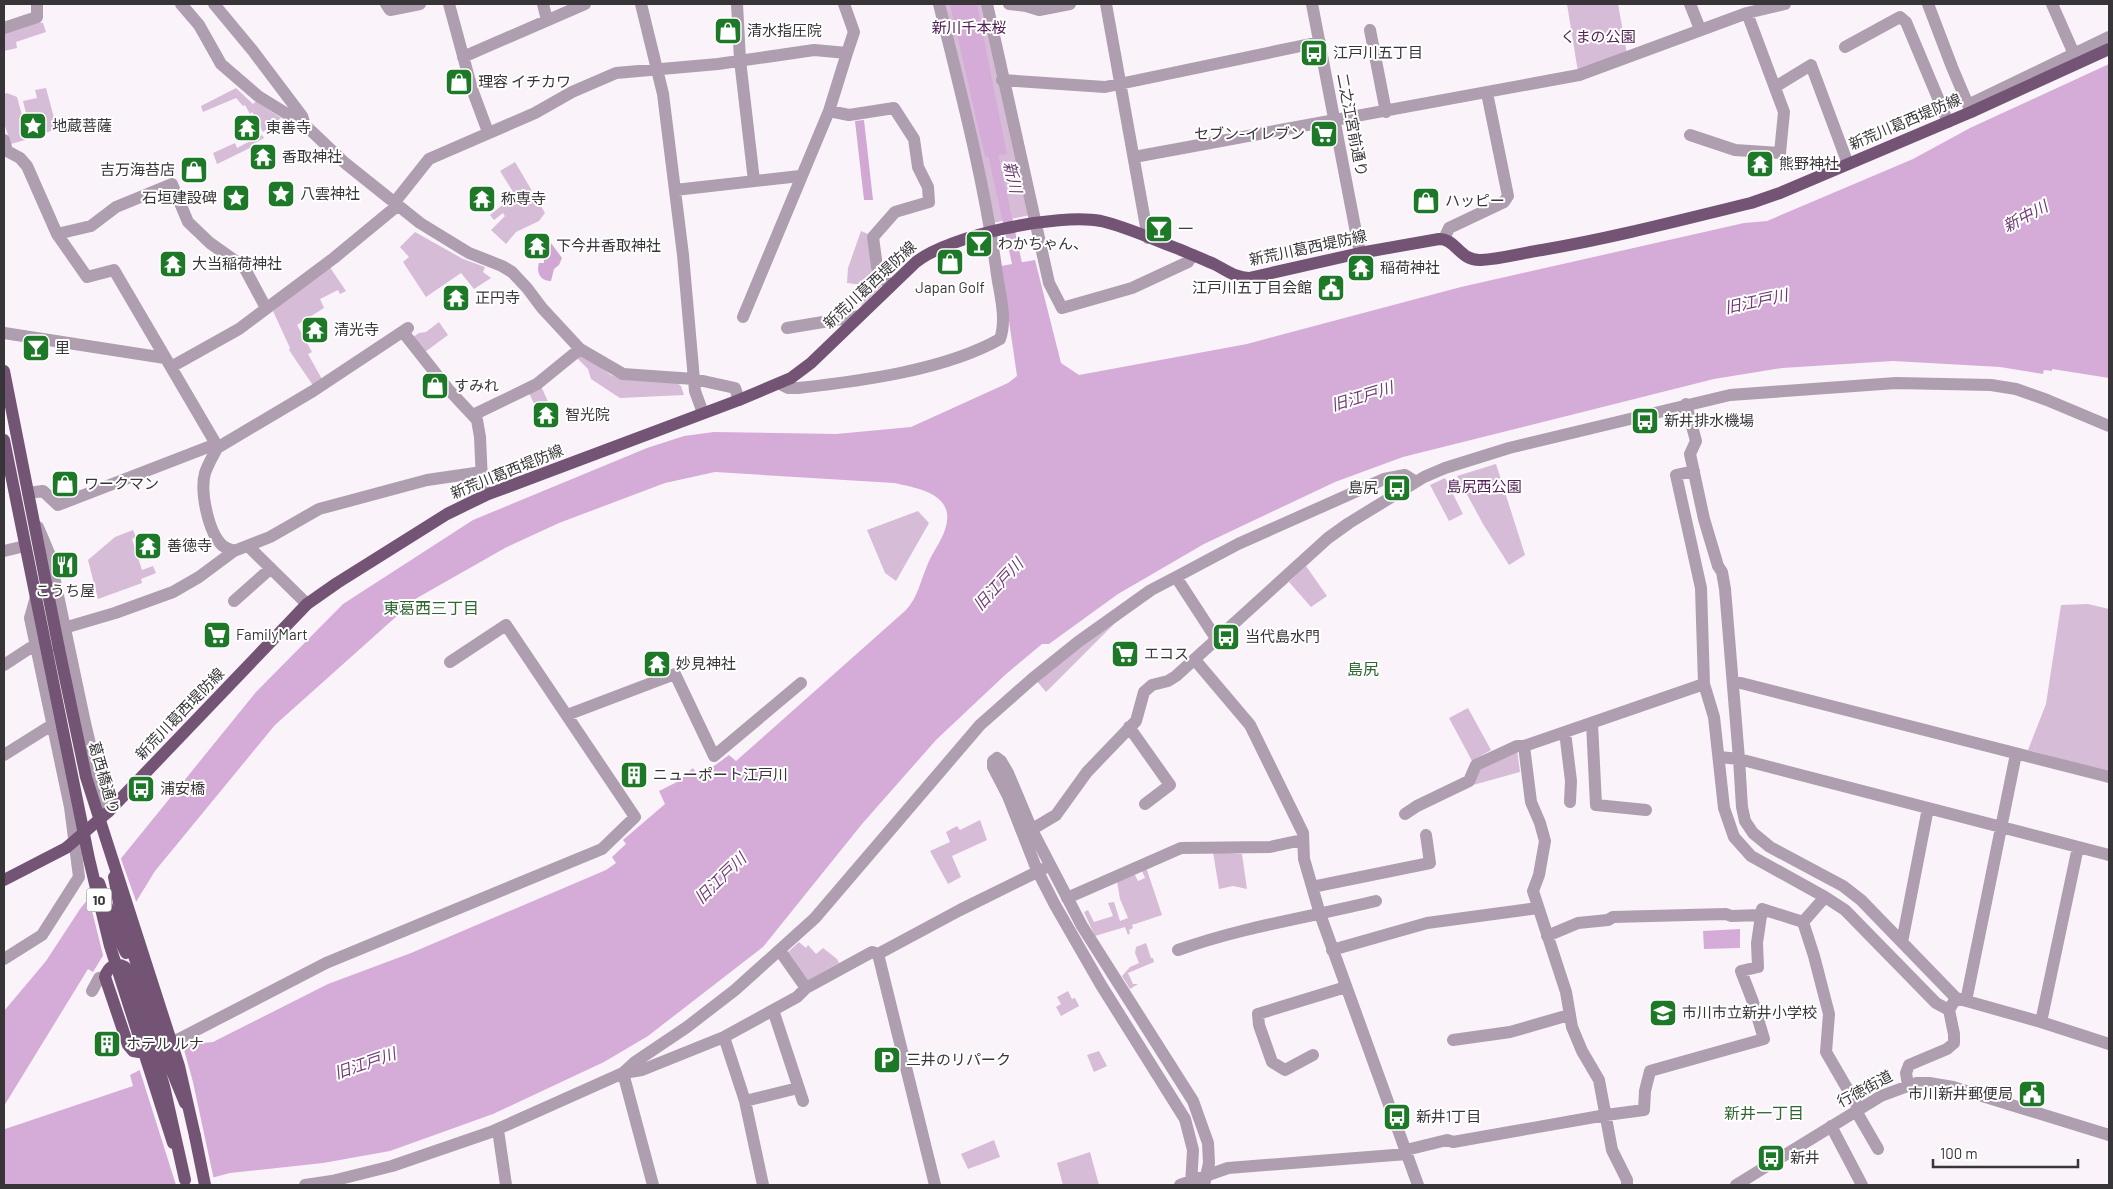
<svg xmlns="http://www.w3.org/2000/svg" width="2113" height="1189" font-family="Barlow,'Noto Sans JP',sans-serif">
<rect width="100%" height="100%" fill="#faf3fa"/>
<path fill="#d6bcd7" d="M943,4H985L1030,215L993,223Z
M1567,4H1618L1627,54L1578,72Z
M39,22L43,23L46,32L16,42L17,48L4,51V34Z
M46,88L57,129L36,136L33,128L30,129L23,101L37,98L35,90Z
M236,88L253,104L256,101L281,118L263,132L252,112L250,114L245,105L243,106L236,98L203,112L201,106Z
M7,93L17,97L26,130L23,131L25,140L11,144L4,123V94Z
M262,135L264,138L251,145L252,147L217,164L213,153L235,143L237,148Z
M515,162L545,213L539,221L516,232L506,244L491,230L505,216L506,218L503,213L494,220L490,215L515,195L500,171Z
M861,231L868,234L882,284L881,287L861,306L863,285L847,283L848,268Z
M415,232L463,259L485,267L483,272L491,278L474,289L461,273L426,297L403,262L409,257L400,247Z
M329,266L346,291L340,294L338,290L320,299L324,308L297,325L312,352L308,354L323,381L314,387L289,350L290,348L273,311Z
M439,322L448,335L425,352L413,337L419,333L426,332Z
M580,352L611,375L627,380L676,382L681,386L684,395L620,398L591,379L588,369L575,356Z
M541,386L549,404L537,410L529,393Z
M1496,464L1525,555L1509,565L1483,524L1457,476Z
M1445,478L1463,514L1449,521L1430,485Z
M918,511L929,523L896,581L885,573L867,530Z
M133,530L136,537L132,539L142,570L153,566L156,573L141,579L142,583L98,599L88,560L115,537Z
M1306,566L1327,596L1311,607L1289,582Z
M2088,604L2109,609V772L2028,750L2046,704L2061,605Z
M1119,619L1046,692L1036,680Z
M1468,708L1491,750L1472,761L1449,718Z
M1517,749L1520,772L1473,785L1481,768Z
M980,820L987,840L952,856L961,877L948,884L930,851L950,842L946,832L957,826L960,830Z
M1213,852L1242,854L1247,889L1233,886L1219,889Z
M1146,867L1162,915L1132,925L1133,928L1129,930L1130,933L1128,935L1125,927L1095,936L1084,912L1088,910L1094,922L1113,916L1108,903L1114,902L1120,921L1128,918L1120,899L1117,881L1134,873L1138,881L1145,878L1141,869Z
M799,942L806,948L808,945L816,954L823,948L837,959L839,963L807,981L787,953Z
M1146,943L1151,958H1153L1154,962L1128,973L1133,984H1138L1130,989L1122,976L1130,967L1139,963L1135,953L1136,947Z
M1068,991L1072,999L1075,998L1079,1006L1061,1016L1056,1007L1061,1004L1057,997Z
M1099,1051L1107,1066L1094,1072L1087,1055Z
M994,1140L1000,1157L968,1169L961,1154Z
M1090,1152L1099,1185H1063L1057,1163Z"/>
<path fill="#d1a7d3" d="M864,120L873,200H864L855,121Z
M551,243L562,258L559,265L554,269L551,281C540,281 536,272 539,263H544V255L549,252Z"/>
<path fill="#d5acd8" d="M950,4H977L1007,154L985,157Z
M2109,64V378L2052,369V371L2044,370L2043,374L2000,367L1893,361L1782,368L1714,379L1403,457L1335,482L1204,544L1118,594L1049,644H1042L1005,675L936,740L862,824L763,947L648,1036L604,1062L493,1114L390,1151L323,1163L230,1173L185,1185H4V1128L5,1129L133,1086L130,1075L200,1039L203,1043L213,1042L328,984L411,953L606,870L616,863L612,857L626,844L623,840L665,804L659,791L679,781L693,768L697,775L707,771L729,755L736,761L906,610C918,597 920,582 927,566C931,555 938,546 943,535C960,496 923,489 894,483L715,472L665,483L559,523L505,548L417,598L275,725L155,871L93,972L88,969L4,1106V1011L46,961L80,909L256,692L343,604L473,520L647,448L684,436L714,432L836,434L911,427L1008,383L1017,376L1001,266L1035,260L1061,363L1079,375L1247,344L1461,287L1744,223L1767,221L1913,159L1970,128Z
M1740,929V948L1704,949L1703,931Z"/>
<path fill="#faf3fa" d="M120,856L137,904L104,959L88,895Z
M183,1046L193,1082L214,1180L194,1185H176L139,1068Z"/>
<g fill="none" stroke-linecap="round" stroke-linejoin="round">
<path stroke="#d5acd8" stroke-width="10" d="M991,145L1020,277"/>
<path stroke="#af9db0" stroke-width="12" d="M181,4L199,25L221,64L258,96L305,125L345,163L420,223L469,253L502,266L512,272L527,288L542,308L580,349L623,374L694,379L735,388L739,400
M214,4L253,51L302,116L305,125
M386,4L390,10L420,4
M449,4L472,89L488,132
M543,4L547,20
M641,4L663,94L683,255L695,391L703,413
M737,4L740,60L754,181
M987,4L1049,283L1062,308L1132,288L1188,262L1193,255
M1009,4L1026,6L1039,10L1070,4
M1106,4L1148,238
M1312,4L1360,253
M1690,4L1700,29
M1928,4L1952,67L1971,112
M2052,4L2078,63
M1747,13L1785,4
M4,28L37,17V4
M1370,30L1386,112
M1845,47L1900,17L1906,22L1948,122
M463,57L585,4
M1002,80L1105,87L1320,42
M1775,87L1811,65L1848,164
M1968,105L2109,37
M829,111L849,115L894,108L914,139L918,167L928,187L929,202L895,212L873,237L877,267L890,287
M4,140L7,151L20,158L27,166L57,234L87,277L114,270L216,444L217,448C213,456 208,464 205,473C200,491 208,533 223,546C226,548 231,550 234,551
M1134,157L1579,75L1747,13L1784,112L1780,153L1735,150L1690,135
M675,190L800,176
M394,203L429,159L535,113L572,92L616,73L718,64L814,50L847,53
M57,234L91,226L116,207L172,184L188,222L210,243L244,267L266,308
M1444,239L1449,228L1504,202L1508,196L1487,93
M743,317L829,111L847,53L854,32L844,4
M787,328L859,316
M403,332L448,389L477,420L480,437L482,481L486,495
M4,333L165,358
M171,367L239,329L334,258L397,206
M780,384L788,388H798C862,381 945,370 1000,339C1007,319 1000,295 997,275C985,184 961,93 939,4
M1686,404L1696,441L1690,454L1704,519L1718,566L1722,572L1725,589L1739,759L2109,855
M473,415L537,384L580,349
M217,448L313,391L408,328
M28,493L43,491L58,505L216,444
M38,527L49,553L85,723L101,790L108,812
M248,546L307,604
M4,551L25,546
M1176,577L1217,640
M234,601L270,569
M64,628L115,613L173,592L199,577L234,551L270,537L319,509L427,480L482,472
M1195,660L1250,725L1303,833L1304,859L1320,914L1418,1185
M4,665L30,648L37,646
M1733,681L2109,777
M1704,684L1714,717L1724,808L1734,837L1751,856L1825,897L1845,910L1936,1003L1949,1010
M567,715L675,674L714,756L801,683
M1592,723L1596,805L1646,810
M1129,727L1170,785L1145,804
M1565,732L1571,781L1570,802
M4,755L47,728L53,727
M1719,757L1739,759L1742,807L1745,821L1753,833L1770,847L1843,886L1861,900L1956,998
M1405,814L1417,806L1469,781L1476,765L1517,746H1524
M1024,834L1056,815L1087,772L1136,721L1144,692L1152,685L1168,681L1176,676L1328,538L1349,523L1424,477L1445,468L1509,448L1730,395L1896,383L1991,385L2016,389L2047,400L2109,426
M1312,887L1430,863L1426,835
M1825,897L1803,922L1814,956L1829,1014L1826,1052L1859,1109
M1067,898L1181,848L1270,847L1302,840
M1547,936L1578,923L1608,920L1613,917L1726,914L1731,916L1762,915
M1902,942L1928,808
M1178,950C1242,927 1310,917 1376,901
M1332,950L1427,923L1538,908
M780,951L806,988
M878,954L935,1185
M4,959L42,935L79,877L70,807L30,618L36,597
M92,991L99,978L105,977
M1966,1001L2016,754
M773,1010L803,1101
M2041,1022L2078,847
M724,1037L745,1101L763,1185
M1453,1040L1510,1032L1569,1015
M163,1045L181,1038L326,963L602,849L635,817L506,625L450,662
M1313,1055L1285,1070L1272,1062L1259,1025L1258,1014L1346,987
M1908,1085L1906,1073L1909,1065L1947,1049L1954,1043V1034L1949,1010L1956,998L2041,1022L2109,1044
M745,1101L798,1088
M1856,1111L1878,1149
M1831,1126L1862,1185
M498,1130L506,1185
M1406,1150L1447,1140L1453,1142L1606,1115L1644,1110L1645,1091L1650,1071L1764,1039L1753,1002L1741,971L1758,967L1757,943L1762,909L1803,922
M305,1185L332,1181L392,1166L491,1132L623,1073L635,1062L687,1027L735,990L815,918L980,725L1032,679L1078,642L1151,590L1176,577L1238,544L1384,479L1405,475L1416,482
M653,1185L623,1073L642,1070L724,1037L797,997L806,988L872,952L878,954L960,910L1043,869
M1180,1185L1228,1168L1407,1154
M1191,1185L1193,1150L1185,1119L1101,985L1055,905L1037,870L1008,796L993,767V761L997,758L1001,761L1008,773L1032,830L1082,926L1193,1101L1208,1143L1209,1163L1204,1185
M1627,1185V1180L1612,1150L1599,1080L1582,1051L1572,1027L1566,992L1533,891L1539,875L1545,841L1540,823L1531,802L1524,746L1704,684L1701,588L1676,475L1694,471
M1736,1185L1881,1096L1916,1083H1929L1953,1087L2109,1135"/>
<path stroke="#735475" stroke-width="12" d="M4,371L59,649
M4,440L47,652
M114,877L122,919L163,1045L139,1052L133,1051L128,1045L105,977C108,966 116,962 125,967L147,1033
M4,880L66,848L108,812L307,604L337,583L447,514L486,495L739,400L791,378L811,363L916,262C950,235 1058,213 1101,221C1127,227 1152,239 1176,248C1189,253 1202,259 1214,264C1226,270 1236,278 1249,278L1360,253L1439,239C1457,239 1459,261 1481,260C1501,259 1522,253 1542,250C1612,238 1681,220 1751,203L1780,193L1971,112L2109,49
M99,883L117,935L126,953
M167,1059L185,1103
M157,1063L164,1086L185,1180
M195,1136L205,1185"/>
<path stroke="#735475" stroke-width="12" d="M59,649L86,777L179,1066L195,1136
M47,652L89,859L110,946L173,1143
M147,1033L167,1059
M150,1042L157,1063"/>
</g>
<defs>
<g id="shop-square" transform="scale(1.4375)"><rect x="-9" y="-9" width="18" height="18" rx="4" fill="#1d7928" stroke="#fff"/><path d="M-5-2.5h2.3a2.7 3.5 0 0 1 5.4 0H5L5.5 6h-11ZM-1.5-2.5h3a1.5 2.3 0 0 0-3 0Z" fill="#fff"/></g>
<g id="bus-square" transform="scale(1.4375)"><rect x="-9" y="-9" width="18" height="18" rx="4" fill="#1d7928" stroke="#fff"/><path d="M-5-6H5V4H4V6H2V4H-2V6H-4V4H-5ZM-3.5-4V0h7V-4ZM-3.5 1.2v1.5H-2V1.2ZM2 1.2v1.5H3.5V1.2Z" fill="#fff"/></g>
<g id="sight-square" transform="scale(1.4375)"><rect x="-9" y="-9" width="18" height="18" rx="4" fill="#1d7928" stroke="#fff"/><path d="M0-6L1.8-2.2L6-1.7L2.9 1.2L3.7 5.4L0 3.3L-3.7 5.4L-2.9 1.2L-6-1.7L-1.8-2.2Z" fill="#fff"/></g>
<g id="temple-square" transform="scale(1.4375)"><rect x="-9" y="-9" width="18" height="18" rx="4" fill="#1d7928" stroke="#fff"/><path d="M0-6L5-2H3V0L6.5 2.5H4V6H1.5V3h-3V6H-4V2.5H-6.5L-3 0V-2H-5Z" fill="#fff"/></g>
<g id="supermarket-square" transform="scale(1.4375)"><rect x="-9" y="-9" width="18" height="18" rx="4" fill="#1d7928" stroke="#fff"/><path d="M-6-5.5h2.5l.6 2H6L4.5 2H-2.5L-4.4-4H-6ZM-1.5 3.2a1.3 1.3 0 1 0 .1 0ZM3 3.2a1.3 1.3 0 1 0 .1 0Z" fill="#fff"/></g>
<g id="bar-square" transform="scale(1.4375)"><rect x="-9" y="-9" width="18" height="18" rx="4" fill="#1d7928" stroke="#fff"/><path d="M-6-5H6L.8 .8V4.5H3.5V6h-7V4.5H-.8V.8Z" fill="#fff"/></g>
<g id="civic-square" transform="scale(1.4375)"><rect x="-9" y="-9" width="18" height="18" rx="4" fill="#1d7928" stroke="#fff"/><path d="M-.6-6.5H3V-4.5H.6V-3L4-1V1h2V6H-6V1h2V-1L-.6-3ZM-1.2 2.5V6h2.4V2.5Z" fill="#fff"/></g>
<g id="restaurant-square" transform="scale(1.4375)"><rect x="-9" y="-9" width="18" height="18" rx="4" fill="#1d7928" stroke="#fff"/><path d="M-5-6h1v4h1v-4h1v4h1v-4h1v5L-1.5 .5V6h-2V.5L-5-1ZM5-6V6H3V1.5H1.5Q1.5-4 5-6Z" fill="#fff"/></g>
<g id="building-square" transform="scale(1.4375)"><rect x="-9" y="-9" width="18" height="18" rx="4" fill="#1d7928" stroke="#fff"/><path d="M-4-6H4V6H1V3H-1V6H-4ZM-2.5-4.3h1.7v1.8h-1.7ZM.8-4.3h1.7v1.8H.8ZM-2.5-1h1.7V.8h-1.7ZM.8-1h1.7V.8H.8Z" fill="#fff"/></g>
<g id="school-square" transform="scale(1.4375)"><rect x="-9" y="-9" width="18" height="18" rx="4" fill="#1d7928" stroke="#fff"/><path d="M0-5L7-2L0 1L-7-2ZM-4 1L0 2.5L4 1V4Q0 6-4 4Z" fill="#fff"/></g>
<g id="parking-square" transform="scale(1.4375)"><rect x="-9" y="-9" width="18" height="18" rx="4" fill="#1d7928" stroke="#fff"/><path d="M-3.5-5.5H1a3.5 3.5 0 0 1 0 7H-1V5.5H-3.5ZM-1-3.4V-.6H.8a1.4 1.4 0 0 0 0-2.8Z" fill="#fff"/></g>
</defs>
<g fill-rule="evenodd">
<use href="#shop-square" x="728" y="31"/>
<use href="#bus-square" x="1314" y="53"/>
<use href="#shop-square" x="459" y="82"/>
<use href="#sight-square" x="33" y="126"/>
<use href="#temple-square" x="247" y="128"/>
<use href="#supermarket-square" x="1324" y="134"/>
<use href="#temple-square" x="263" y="157"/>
<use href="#temple-square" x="1760" y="164"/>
<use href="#shop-square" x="194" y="170"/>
<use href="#sight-square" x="281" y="194"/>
<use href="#sight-square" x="236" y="198"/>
<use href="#temple-square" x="482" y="199"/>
<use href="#shop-square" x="1426" y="201"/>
<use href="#bar-square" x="1159" y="229"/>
<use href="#bar-square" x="979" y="244"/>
<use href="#temple-square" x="537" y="246"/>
<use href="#shop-square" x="950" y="262"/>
<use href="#temple-square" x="173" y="264"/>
<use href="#temple-square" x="1361" y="268"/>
<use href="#civic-square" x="1331" y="288"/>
<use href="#temple-square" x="456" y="298"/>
<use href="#temple-square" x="315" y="330"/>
<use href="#bar-square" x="36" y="348"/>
<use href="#shop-square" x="435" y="386"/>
<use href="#temple-square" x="546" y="415"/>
<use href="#bus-square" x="1645" y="421"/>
<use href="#shop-square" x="65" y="484"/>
<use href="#bus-square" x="1397" y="488"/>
<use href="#temple-square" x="148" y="546"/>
<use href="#restaurant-square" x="65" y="565"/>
<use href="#supermarket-square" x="217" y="635"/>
<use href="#bus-square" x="1226" y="637"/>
<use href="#supermarket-square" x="1125" y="654"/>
<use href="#temple-square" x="657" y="664"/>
<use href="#building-square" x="634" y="775"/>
<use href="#bus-square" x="141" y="789"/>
<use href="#school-square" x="1663" y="1013"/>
<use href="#building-square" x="107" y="1044"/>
<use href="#parking-square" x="887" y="1060"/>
<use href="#civic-square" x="2032" y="1094"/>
<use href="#bus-square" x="1397" y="1117"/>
<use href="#bus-square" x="1771" y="1158"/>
</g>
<g text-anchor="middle" stroke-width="4" stroke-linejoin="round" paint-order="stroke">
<rect fill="#fff" stroke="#747274" stroke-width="1" x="86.5" y="888.5" width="25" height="23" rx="4"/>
<g font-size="14" font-weight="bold" fill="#383538">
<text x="99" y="905">10</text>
</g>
<g font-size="15" fill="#532157" stroke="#fff">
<text x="969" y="33">新川千本桜</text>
<text x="1598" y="42">くまの公園</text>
<text x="1484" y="492">島尻西公園</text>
</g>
<g font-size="15" fill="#383538" stroke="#fff" text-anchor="start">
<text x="747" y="36">清水指圧院</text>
<text x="1333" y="58">江戸川五丁目</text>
<text x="478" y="87">理容 イチカワ</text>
<text x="52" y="131">地蔵菩薩</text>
<text x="266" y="133">東善寺</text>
<text x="1305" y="139" text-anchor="end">セブン-イレブン</text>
<text x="282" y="162">香取神社</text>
<text x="1779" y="169">熊野神社</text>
<text x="175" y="175" text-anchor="end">吉万海苔店</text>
<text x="300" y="199">八雲神社</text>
<text x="217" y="203" text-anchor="end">石垣建設碑</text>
<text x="501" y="204">称専寺</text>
<text x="1445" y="206">ハッピー</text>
<text x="1178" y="234">一</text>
<text x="998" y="249">わかちゃん、</text>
<text x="556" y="251">下今井香取神社</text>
<text x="192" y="269">大当稲荷神社</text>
<text x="1380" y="273">稲荷神社</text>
<text x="950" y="293" text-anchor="middle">Japan Golf</text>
<text x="1312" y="293" text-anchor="end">江戸川五丁目会館</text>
<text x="475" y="303">正円寺</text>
<text x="334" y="335">清光寺</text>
<text x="55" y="353">里</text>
<text x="454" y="391">すみれ</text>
<text x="565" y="420">智光院</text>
<text x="1664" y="426">新井排水機場</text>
<text x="84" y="489">ワークマン</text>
<text x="1378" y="493" text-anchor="end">島尻</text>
<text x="167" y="551">善徳寺</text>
<text x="65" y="596" text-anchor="middle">こうち屋</text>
<text x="236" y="640">FamilyMart</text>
<text x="1245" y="642">当代島水門</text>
<text x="1144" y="659">エコス</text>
<text x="676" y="669">妙見神社</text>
<text x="653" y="780">ニューポート江戸川</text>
<text x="160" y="794">浦安橋</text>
<text x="1682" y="1018">市川市立新井小学校</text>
<text x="126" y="1049">ホテル ルナ</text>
<text x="906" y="1065">三井のリパーク</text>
<text x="2013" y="1099" text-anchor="end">市川新井郵便局</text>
<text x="1416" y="1122">新井1丁目</text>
<text x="1790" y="1163">新井</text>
</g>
<g font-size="15" fill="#383538" stroke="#fff">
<text transform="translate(1905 122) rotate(-23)" y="5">新荒川葛西堤防線</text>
<text transform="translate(1352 125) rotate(79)" y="5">二之江宮前通り</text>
<text transform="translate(1308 248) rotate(-12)" y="5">新荒川葛西堤防線</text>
<text transform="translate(870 285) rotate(-43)" y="5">新荒川葛西堤防線</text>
<text transform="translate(507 472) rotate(-22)" y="5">新荒川葛西堤防線</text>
<text transform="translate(180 714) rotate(-46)" y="5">新荒川葛西堤防線</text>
<text transform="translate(104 778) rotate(74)" y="5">葛西橋通り</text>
<text transform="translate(1865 1089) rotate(-28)" y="5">行徳街道</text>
</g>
<g font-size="16" font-style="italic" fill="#6f3c73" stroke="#fff">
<text transform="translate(1013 177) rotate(77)" y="6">新川</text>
<text transform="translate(2025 216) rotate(-28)" y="6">新中川</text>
<text transform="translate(1756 301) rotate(-12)" y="6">旧江戸川</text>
<text transform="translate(1362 396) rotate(-17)" y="6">旧江戸川</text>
<text transform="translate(998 584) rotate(-47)" y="6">旧江戸川</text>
<text transform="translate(720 878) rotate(-44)" y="6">旧江戸川</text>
<text transform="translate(365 1063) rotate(-19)" y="6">旧江戸川</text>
</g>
<g font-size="16" fill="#306632" stroke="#fff">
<text x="431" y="614">東葛西三丁目</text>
<text x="1363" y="675">島尻</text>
<text x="1764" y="1119">新井一丁目</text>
</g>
</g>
<rect width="2113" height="1189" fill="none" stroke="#383538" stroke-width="10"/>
<path d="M1933 1159v8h145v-8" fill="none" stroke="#383538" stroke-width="2.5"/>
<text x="1940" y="1159" font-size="15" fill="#383538" stroke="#ffffff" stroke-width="4" paint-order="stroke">100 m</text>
</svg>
